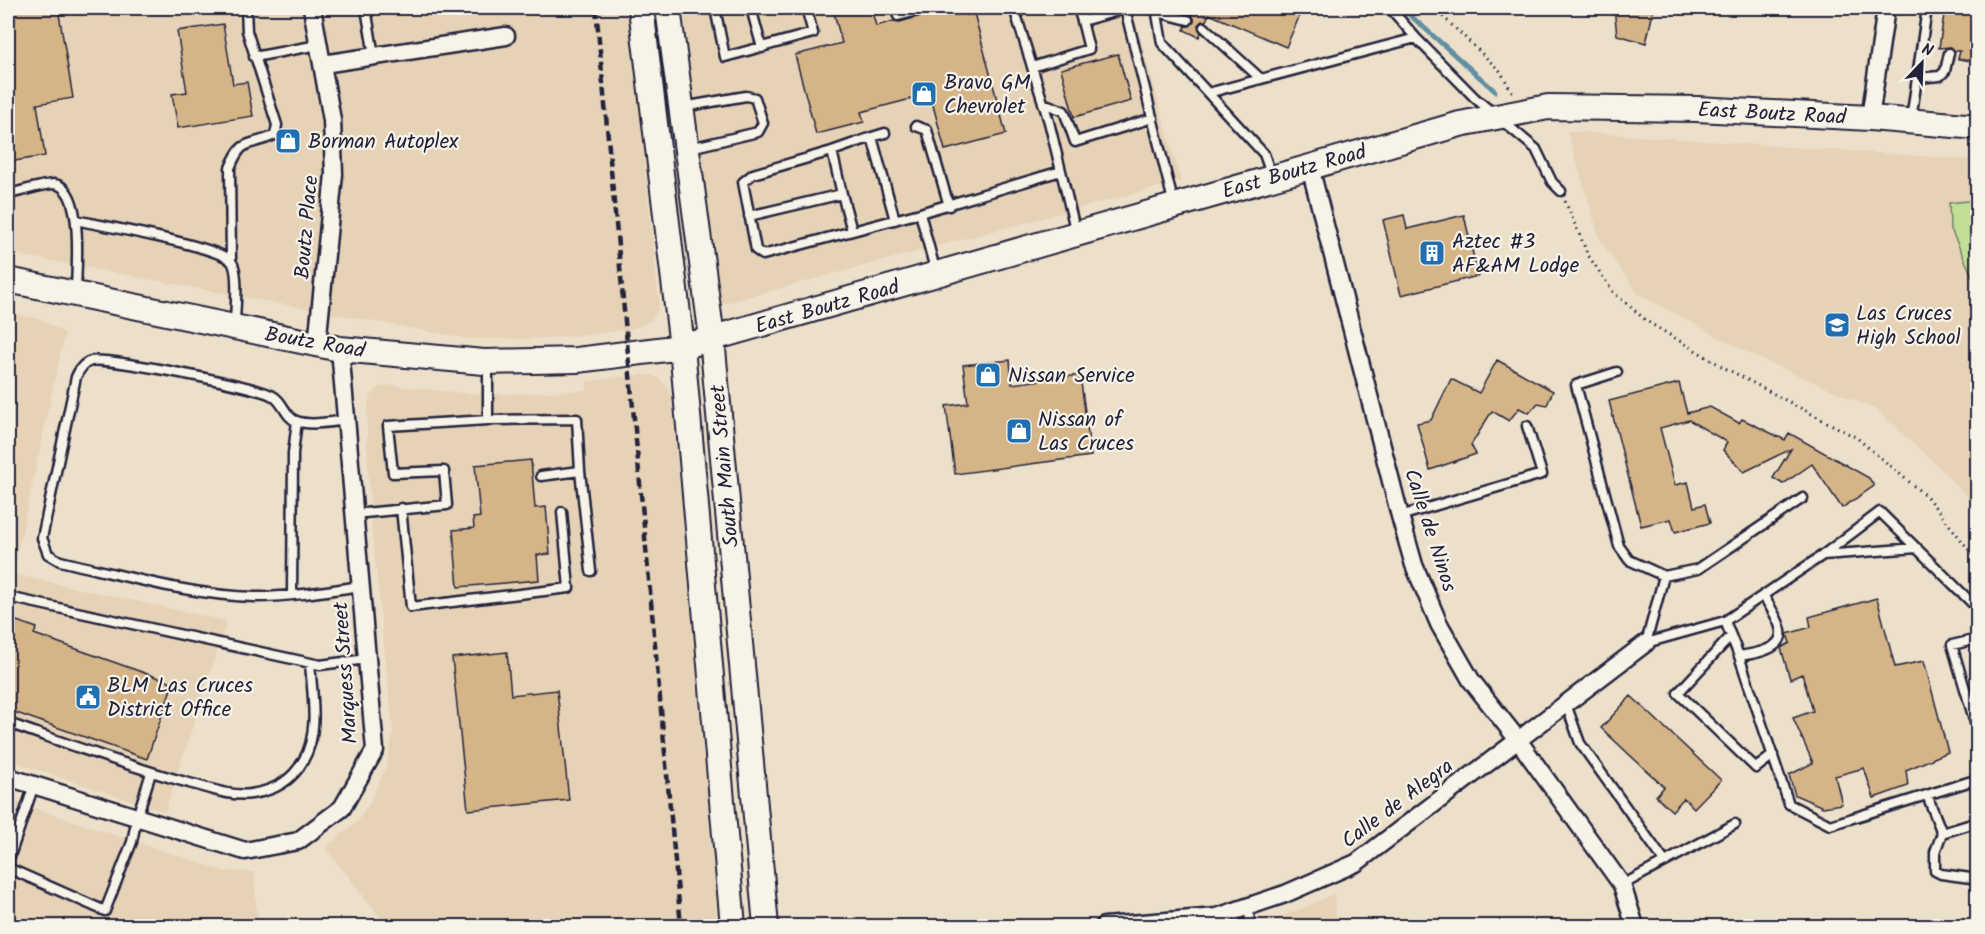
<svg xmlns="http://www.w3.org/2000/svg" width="1985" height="934" font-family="Kalam,sans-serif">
<rect width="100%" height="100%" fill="#ede0cb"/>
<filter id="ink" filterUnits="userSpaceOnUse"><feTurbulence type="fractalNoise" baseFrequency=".0167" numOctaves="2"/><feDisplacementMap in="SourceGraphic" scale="12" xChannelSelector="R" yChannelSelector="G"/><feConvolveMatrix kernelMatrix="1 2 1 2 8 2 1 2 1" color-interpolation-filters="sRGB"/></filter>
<g filter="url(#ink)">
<path fill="#e6d3b7" d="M8,8H629L659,301L658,310L652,319L641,326L630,329L588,335L529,339H468L8,253Z
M683,8H1132L1181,181L711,307Z
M1567,131L1977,160V508L1943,471L1877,410L1756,357L1638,294L1600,240Z
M8,313L40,319L65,333L13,574L227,621L165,812L8,760Z
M639,375H652L660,379L669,389L672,401L718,926H387L325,848L357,822L371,800L387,764L393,732L371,524L367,441V411L370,397L379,387L391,385L463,393L506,394L587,390V381Z
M8,799L224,871L254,872L258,926H8Z
M1334,893L1337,926H1247L1266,922L1311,905Z"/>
<path fill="#c2df97" stroke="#728069" stroke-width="1.5" d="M1977,200H1978L1977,287L1950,227L1949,203Z"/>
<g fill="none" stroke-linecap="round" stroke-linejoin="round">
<path stroke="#608fa2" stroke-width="5" d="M1402,8L1495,91"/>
</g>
<path fill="#d5b588" stroke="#22223b" stroke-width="1.5" d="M18,8H58L73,98L37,104L45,156L8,162V9Z
M857,8H871L876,26L894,21L900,22L948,8H964L967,15L974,13L1006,134L945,150L930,94L861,112L864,122L816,134L795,55L842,43L834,13Z
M1193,8H1303L1286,47L1209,14L1206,21H1202L1198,25L1201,33L1199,37L1184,30L1186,26H1190L1194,22V18L1191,14Z
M1614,8H1654L1646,43L1617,35Z
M1945,8H1977V62L1958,59L1960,51H1955L1951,47L1939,48Z
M223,24L233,84L247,82L253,116L178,128L172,94L187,92L177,31Z
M1118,54L1131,101L1074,117L1061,69Z
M1404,215L1407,229L1464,215L1478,276L1401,295L1383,220Z
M1010,360L1012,384L1080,375L1091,456L955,474L946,406L968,403L963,365Z
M1497,360L1553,391L1547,405L1538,403L1529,413L1519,408L1509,421L1492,411L1471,445L1476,454L1430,470L1417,423L1431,420L1451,379L1479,393Z
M1679,383L1687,413L1710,407L1739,423L1742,419L1785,440L1789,433L1869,478L1874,486L1842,508L1812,464L1783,484L1773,478L1791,449L1744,472L1723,450L1727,442L1689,420L1660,428L1675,485L1688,482L1694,507L1705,504L1710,523L1675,532L1671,519L1641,526L1609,401Z
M531,460L535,508L546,507L550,554L537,555L539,580L458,587L453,530L474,528L473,518L480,517L475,465Z
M1877,598L1895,667L1924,661L1948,752L1906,770L1908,786L1874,798L1864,768L1835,776L1842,804L1823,807L1795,795L1789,775L1813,763L1793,718L1813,711L1802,674L1790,679L1781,648L1790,643L1787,634L1811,627L1809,617Z
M8,618L37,628L34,634L173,683L147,759L8,710Z
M507,652L511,695L557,690L569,800L468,810L452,658Z
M1631,696L1721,780L1694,808L1684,798L1672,811L1656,796L1664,787L1601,728Z"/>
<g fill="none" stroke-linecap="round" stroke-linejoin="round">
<g stroke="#22223b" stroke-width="13">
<path id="lane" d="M366,8L374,56
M715,8L725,57L813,33L806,8
M751,8L762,48
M895,8L898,16L929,8
M1014,8L1049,122L1061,171
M1078,8L1082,21L1125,9L1174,205
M1156,8L1162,43L1264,154L1272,177
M1390,8L1416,38L1475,98L1536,149L1552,182L1561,191
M1157,12L1188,20
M1204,27L1261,79
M254,57L318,45
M1032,67L1089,49L1082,21
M1917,78L1940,76L1945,71L1949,53
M1208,93L1416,38
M1043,103L1064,111L1075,142L1153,118
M683,107L746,96L755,98L763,123L758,132L690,148
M1911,120L1927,8
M916,126L927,130L949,206
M872,137L885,133
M832,151L842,194
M8,194C19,192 44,184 54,184C85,187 76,270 76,292
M920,213L1061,171L1076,233
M749,216L842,194L852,231
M76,220C102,226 218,246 231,261C240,270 235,310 235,324
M895,220L872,137L832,151L753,174L743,182L756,250L763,255L920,213L936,273
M231,260L230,168C243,136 248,148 275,135L277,125L247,31L246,8
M1617,372L1576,385L1619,546L1629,560L1664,576
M346,420C330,422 311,426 296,421C285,417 283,400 271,395C254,386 107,357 91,361C83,363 79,370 76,377L42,538L48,554L60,561C122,575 193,596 255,597C290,597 326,591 361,586
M488,420L577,419L580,471L541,476
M580,471L591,571
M401,508L411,607L569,588L562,512
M354,514L447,505L444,471L393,473L388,426L488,420V362
M1400,516L1542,474L1527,426
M1823,555L1917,548
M292,595L293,453L297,421
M8,597L320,665L367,659
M1725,621L1739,656L1789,804L1830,825L1978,779
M1731,636L1678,693L1756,768L1773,755
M1978,639L1952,645L1978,733
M1646,643L1725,621L1823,555L1880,512L1978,609
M1646,643L1664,576L1698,569L1803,498
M1739,656C1754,654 1788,649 1780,627C1777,616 1769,606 1764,596
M1566,704L1580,743L1665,862L1622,885
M8,723C68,744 127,766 189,783C209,788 231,797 251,794C273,791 292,781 303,761C320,733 312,694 310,663
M1927,795L1942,833L1978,822
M1942,833L1935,852V871L1941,874L1978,879
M8,862L34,785
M1665,862L1735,824
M8,868L105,911L132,842L137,817L151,773
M1249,906L1250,926"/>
</g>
<g stroke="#22223b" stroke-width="21">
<path id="street" d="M312,8L332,120L334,174L317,345
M323,64L506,36
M1870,118L1886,8
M1310,167L1400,516L1414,565L1439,624L1471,680L1518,740L1622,885L1635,926
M8,777L245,851L298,841L342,808L375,750L340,349
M1104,926L1217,917L1285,894L1356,863L1646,643"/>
</g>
<g stroke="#22223b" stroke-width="28">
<path id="secondary" d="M641,8L682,347L733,926
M668,8L712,338L766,926
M8,280L340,349L484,362L577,360L682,347L1460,124L1548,107L1697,109L1870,118L1978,127"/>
</g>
<path stroke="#22223b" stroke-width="3" stroke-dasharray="1.5 4.5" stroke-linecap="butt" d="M1434,8L1500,71L1514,95
M1565,201L1588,255L1613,292L1648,322L1725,368L1857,438L1927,497L1978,561"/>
<use href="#lane" stroke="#f7f3e8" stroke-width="8"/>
<use href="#street" stroke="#f7f3e8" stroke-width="16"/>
<use href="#secondary" stroke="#f7f3e8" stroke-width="24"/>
<path stroke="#22223b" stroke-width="4.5" stroke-dasharray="9 4.5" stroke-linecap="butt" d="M596,8L681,926"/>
</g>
</g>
<defs>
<g id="shop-square" transform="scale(1.35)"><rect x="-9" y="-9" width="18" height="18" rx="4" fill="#1f6fb2" stroke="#f7f3e8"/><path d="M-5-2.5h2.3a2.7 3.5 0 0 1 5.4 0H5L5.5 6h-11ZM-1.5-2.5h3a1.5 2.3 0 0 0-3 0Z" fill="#fff"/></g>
<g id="building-square" transform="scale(1.35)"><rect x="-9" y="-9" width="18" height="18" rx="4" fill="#1f6fb2" stroke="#f7f3e8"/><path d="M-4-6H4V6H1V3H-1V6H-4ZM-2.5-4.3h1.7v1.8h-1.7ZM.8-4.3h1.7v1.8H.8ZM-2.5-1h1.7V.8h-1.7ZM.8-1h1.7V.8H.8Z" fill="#fff"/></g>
<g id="school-square" transform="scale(1.35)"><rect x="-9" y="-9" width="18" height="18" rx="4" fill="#1f6fb2" stroke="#f7f3e8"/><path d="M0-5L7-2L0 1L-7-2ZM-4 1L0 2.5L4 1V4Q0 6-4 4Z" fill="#fff"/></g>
<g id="civic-square" transform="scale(1.35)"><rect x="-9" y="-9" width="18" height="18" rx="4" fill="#1f6fb2" stroke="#f7f3e8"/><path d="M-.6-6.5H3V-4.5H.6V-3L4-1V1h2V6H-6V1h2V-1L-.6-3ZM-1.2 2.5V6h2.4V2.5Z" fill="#fff"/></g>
</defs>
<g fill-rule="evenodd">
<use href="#shop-square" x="924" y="94"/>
<use href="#shop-square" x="288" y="141"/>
<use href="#building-square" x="1432" y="253"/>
<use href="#school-square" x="1837" y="325"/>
<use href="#shop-square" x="988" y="375"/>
<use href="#shop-square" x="1019" y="431"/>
<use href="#civic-square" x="88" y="697"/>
</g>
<g text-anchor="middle" stroke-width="4.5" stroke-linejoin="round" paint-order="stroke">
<g font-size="21" fill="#22223b" stroke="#f7f3e8" text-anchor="start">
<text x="944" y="89">Bravo GM<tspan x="944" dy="24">Chevrolet</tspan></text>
<text x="308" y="148">Borman Autoplex</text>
<text x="1452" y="248">Aztec #3<tspan x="1452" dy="24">AF&amp;AM Lodge</tspan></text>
<text x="1856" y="320">Las Cruces<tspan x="1856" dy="24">High School</tspan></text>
<text x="1008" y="382">Nissan Service</text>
<text x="1038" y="426">Nissan of<tspan x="1038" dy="24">Las Cruces</tspan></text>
<text x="107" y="692">BLM Las Cruces<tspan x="107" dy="24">District Office</tspan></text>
</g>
<g font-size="21" fill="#22223b" stroke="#f7f3e8">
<text transform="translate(1772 113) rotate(3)" y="7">East Boutz Road</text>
<text transform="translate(1294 171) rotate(-16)" y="7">East Boutz Road</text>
<text transform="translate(306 227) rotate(-85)" y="7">Boutz Place</text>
<text transform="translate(827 306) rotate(-16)" y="7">East Boutz Road</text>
<text transform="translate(315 342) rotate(10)" y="7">Boutz Road</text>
<text transform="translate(724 466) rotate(-95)" y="7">South Main Street</text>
<text transform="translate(1431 530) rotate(72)" y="7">Calle de Ninos</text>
<text transform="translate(345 673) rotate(-94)" y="7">Marquess Street</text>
<text transform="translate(1397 803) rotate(-37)" y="7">Calle de Alegra</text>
</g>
</g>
<rect width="1985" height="934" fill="none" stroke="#f7f3e8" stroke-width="30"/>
<rect x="15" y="15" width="1955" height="904" fill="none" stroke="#22223b" stroke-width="2" filter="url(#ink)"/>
<g transform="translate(1922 63) rotate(23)" stroke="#f7f3e8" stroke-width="4.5" paint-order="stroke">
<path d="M0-4.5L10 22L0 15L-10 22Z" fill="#22223b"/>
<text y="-9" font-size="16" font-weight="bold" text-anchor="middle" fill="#22223b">N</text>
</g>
</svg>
